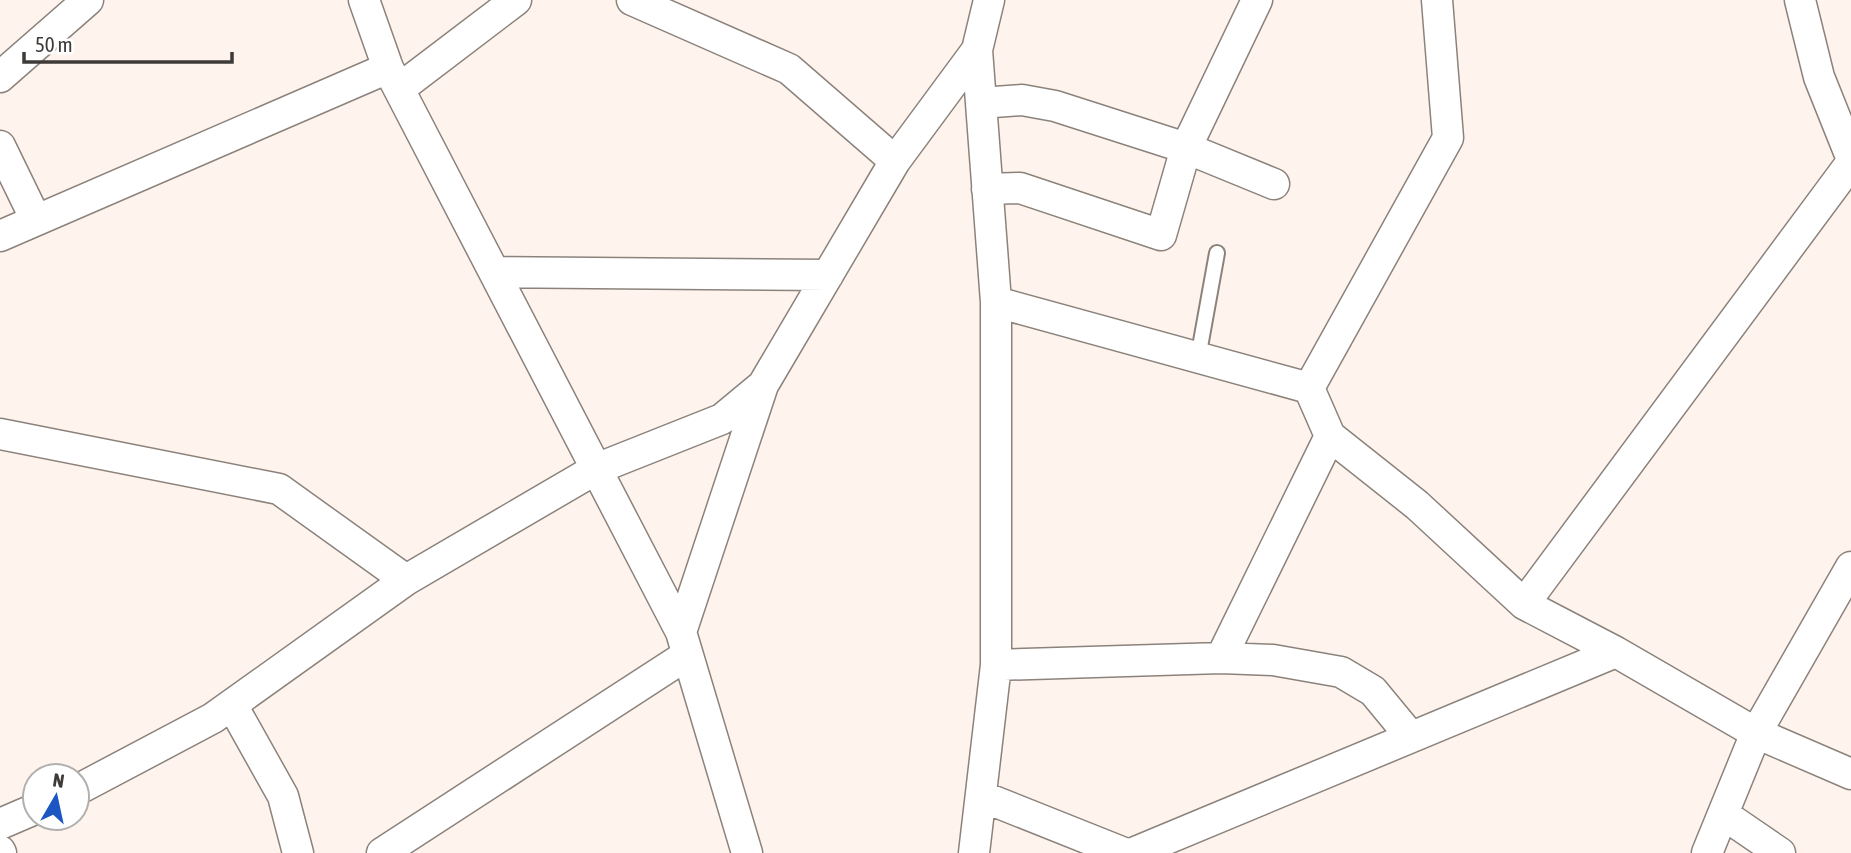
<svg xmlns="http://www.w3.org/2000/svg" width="1851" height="853" font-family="'Asap Condensed',sans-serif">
<rect width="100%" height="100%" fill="#fef4ed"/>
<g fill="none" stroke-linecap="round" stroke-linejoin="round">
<g stroke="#8b827c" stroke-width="18">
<path id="service" d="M1198,358L1217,253"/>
</g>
<g stroke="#8b827c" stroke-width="33">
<path id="minor" d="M364,0L388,68L681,632L747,853
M632,0L789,69L895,161
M1800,0L1819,77L1851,157
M0,77L88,0
M399,89L516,0
M981,103L1022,100L1055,106L1186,148L1274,184
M0,146L36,220
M987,189L1020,188L1161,235L1186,148L1257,0
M0,236L388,68
M494,272L828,275
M996,302L1309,388L1448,138L1437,0
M1309,388L1330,436L1417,505L1524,604L1616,652L1756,733L1851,567
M0,434L279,489L406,580L596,469L722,419L763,385
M1524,604L1851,163
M681,632L763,385L895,161L977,50L989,0
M1221,658L1330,436
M996,665L1221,658L1273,660L1341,672L1373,691L1411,737
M232,705L283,796L298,853
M77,790L213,718L406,580
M981,796L1124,853
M1723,814L1780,853
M0,824L35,809
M0,851L1,853
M382,853L687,655
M974,853L996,665V302L977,50
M1133,853L1616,652
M1707,853L1756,733L1851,774"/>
</g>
<use href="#service" stroke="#fff" stroke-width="14"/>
<use href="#minor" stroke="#fff" stroke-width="30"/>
</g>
<g transform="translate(56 797) rotate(9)"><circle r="33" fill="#ffffff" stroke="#b2b0af" stroke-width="2"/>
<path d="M0-5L12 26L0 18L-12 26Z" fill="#1b56c2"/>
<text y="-10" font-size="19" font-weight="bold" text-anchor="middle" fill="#3e3a38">N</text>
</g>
<path d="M24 52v10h208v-10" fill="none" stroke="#3e3a38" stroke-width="3.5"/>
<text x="35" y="52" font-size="21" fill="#3e3a38" stroke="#ffffff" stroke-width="5" paint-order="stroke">50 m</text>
</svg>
